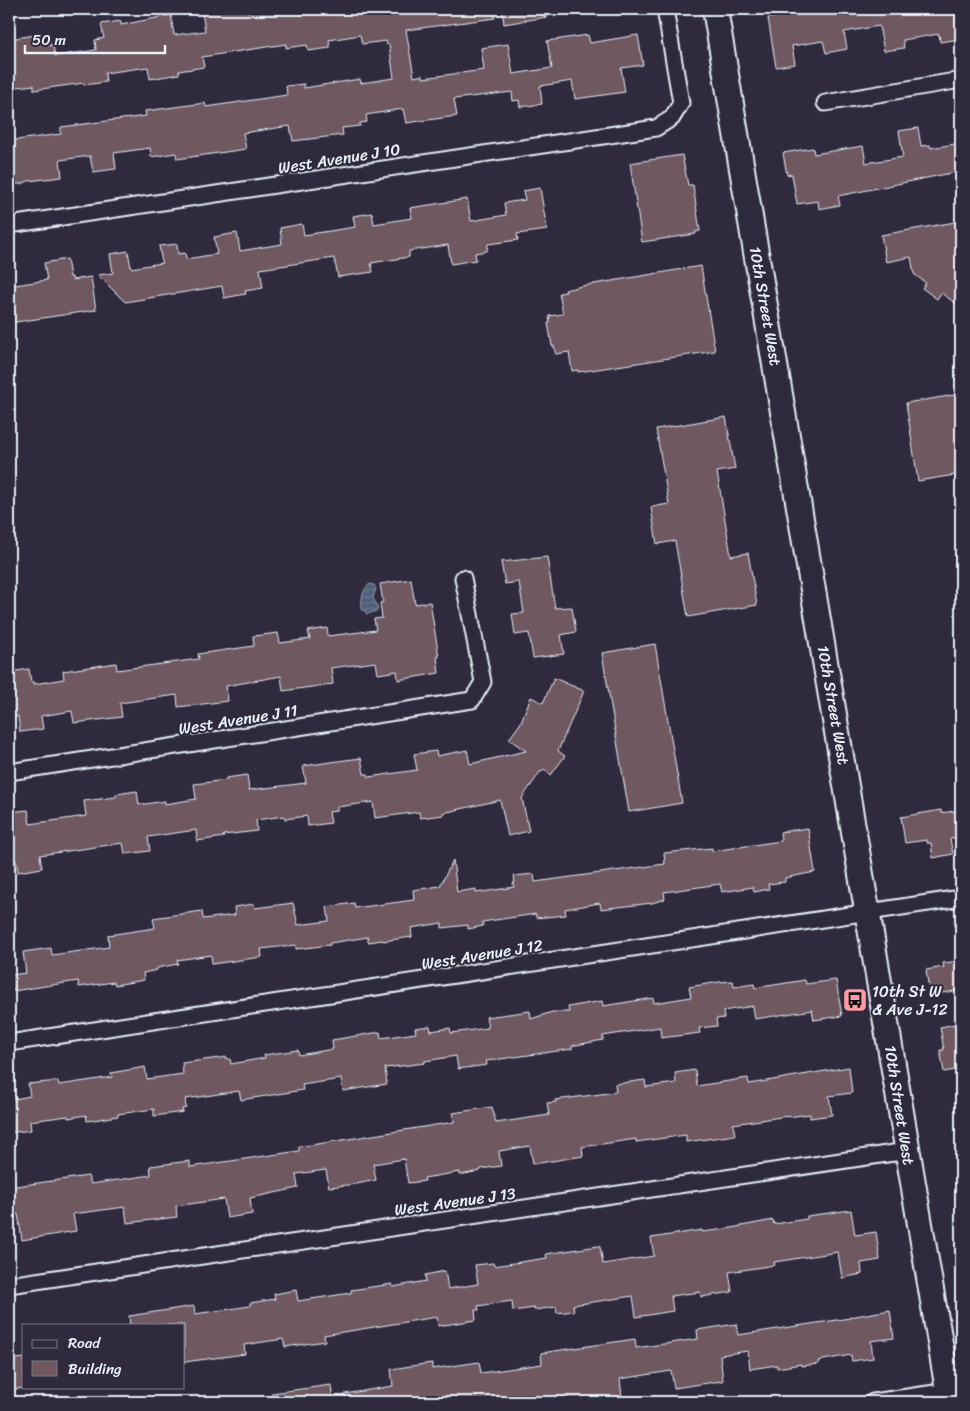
<svg xmlns="http://www.w3.org/2000/svg" width="970" height="1411" font-family="Sriracha,sans-serif">
  <defs>
    <pattern id="water-rules" width="6" height="5" patternUnits="userSpaceOnUse" patternTransform="scale(1.25)"><rect width="6" height="5" fill="#50607a"/><path d="M0 2.5h6" fill="none" stroke="#69778e"/></pattern>
  </defs>
  <rect width="100%" height="100%" fill="#2f2a3d"/>
  <filter id="ink" filterUnits="userSpaceOnUse"><feTurbulence type="fractalNoise" baseFrequency=".02" numOctaves="2"/><feDisplacementMap in="SourceGraphic" scale="10" xChannelSelector="R" yChannelSelector="G"/><feConvolveMatrix kernelMatrix="1 2 1 2 8 2 1 2 1" color-interpolation-filters="sRGB"/></filter>
  <g filter="url(#ink)">
    <path fill="url(#water-rules)" stroke="#8d9aac" d="M370,584l4,1 2,4 -3,9 5,10 -1,3 -10,3 -5,-5c-1,-9 0,-20 8,-25z"/>
    <g fill="#6f5860" stroke="#e8f1f8">
      <polygon points="219,9 246,9 247,12 265,9 360,9 360,13 394,9 494,9 495,18 406,30 414,77 423,75 423,78 484,70 481,48 508,44 513,74 552,68 547,41 588,35 590,43 638,35 643,65 621,68 625,92 575,99 572,81 540,86 542,104 520,107 519,100 513,101 512,92 454,99 457,116 406,123 403,109 366,115 367,122 360,123 360,126 342,128 343,135 293,141 290,126 243,133 246,149 177,159 176,153 151,157 150,148 114,153 116,169 93,172 90,156 60,160 62,177 28,181 22,184 12,184 9,168 9,141 61,134 61,127 146,116 145,111 205,103 206,107 287,95 286,86 304,84 304,88 360,79 361,83 394,78 389,44 387,45 386,41 362,44 360,35 329,40 330,48 308,51 307,45 286,48 286,44 202,57 204,67 179,71 179,74 150,79 148,67 105,73 106,82 84,85 84,83 34,90 34,85 9,88 9,39 49,33 50,46 53,45 55,56 96,50 95,40 104,38 101,24 121,21 121,25 171,15 174,35 205,31 202,12"/>
      <polygon points="502,9 547,9 547,17 504,24"/>
      <polygon points="824,9 955,9 960,39 940,42 939,34 903,40 904,48 884,51 879,26 844,32 847,49 826,53 823,41 792,46 795,64 776,67 768,18"/>
      <polygon points="918,128 921,146 930,145 931,148 961,143 961,171 838,196 840,205 819,209 818,201 797,204 792,174 787,175 783,153 813,148 814,154 863,146 866,163 903,157 899,131"/>
      <polygon points="682,155 688,185 693,185 700,231 695,232 696,234 642,242 630,163"/>
      <polygon points="540,188 547,230 517,234 518,240 488,244 487,251 475,253 476,260 451,264 448,245 409,251 409,257 371,263 373,272 338,277 334,258 260,269 263,288 245,291 246,294 224,298 222,286 125,302 98,275 113,273 110,254 128,251 131,268 162,263 159,246 177,244 178,254 185,253 186,259 217,254 214,237 237,233 240,251 282,244 280,228 302,224 304,235 355,227 353,216 372,213 374,224 412,218 410,208 467,199 471,221 506,215 504,203 525,200 523,191"/>
      <polygon points="961,221 961,307 941,293 937,299 922,288 926,283 914,274 911,257 886,262 881,235"/>
      <polygon points="67,259 70,277 72,277 72,280 91,277 96,310 9,323 9,286 47,280 44,263"/>
      <polygon points="701,266 715,351 578,372 578,370 572,371 569,352 556,354 555,352 554,346 552,346 548,323 550,323 549,316 563,314 559,293 566,292 565,290 582,286"/>
      <polygon points="961,394 961,474 918,481 906,403"/>
      <polygon points="726,417 735,469 717,472 731,556 748,553 757,605 688,617 675,541 657,544 651,507 669,504 656,429"/>
      <polygon points="547,557 555,608 572,607 576,632 561,635 564,654 533,658 529,633 515,635 512,614 524,613 519,582 505,584 501,562"/>
      <polygon points="411,579 415,604 430,602 439,657 437,657 439,673 398,680 397,671 378,674 376,662 331,668 333,684 283,691 281,676 226,686 228,701 178,707 177,695 120,703 122,717 74,723 72,711 41,716 43,729 20,732 18,716 9,718 9,686 12,685 10,672 29,669 31,682 34,682 34,684 64,679 63,671 116,663 117,670 199,659 198,654 254,646 253,636 278,633 280,643 310,639 308,631 327,628 328,636 376,630 374,619 382,618 380,603 383,602 380,584"/>
      <polygon points="655,644 682,803 629,812 602,653"/>
      <polygon points="554,678 584,691 558,751 565,756 551,775 544,769 542,772 541,771 522,798 529,831 508,836 500,800 443,813 443,815 420,818 419,812 375,818 373,802 337,807 337,811 329,812 331,823 308,826 307,816 285,819 284,816 256,820 257,831 223,835 224,837 197,841 196,830 148,837 150,851 125,854 123,843 40,855 42,868 18,872 16,860 14,860 9,825 9,812 28,810 30,824 86,816 84,801 116,797 116,794 137,791 139,805 165,801 165,804 196,799 194,784 226,780 226,778 247,775 249,790 306,783 303,766 338,761 361,758 364,774 368,774 369,777 417,770 414,754 436,751 437,756 467,750 470,764 526,751 509,739 520,724 531,697 543,703"/>
      <polygon points="941,810 941,813 961,810 961,837 950,839 953,854 933,858 931,843 927,843 927,840 905,843 901,817"/>
      <polygon points="808,828 815,872 785,878 785,882 768,884 769,889 754,892 753,887 722,892 720,884 664,892 665,899 652,903 601,909 600,903 565,909 566,915 536,918 536,914 482,922 483,926 468,929 468,925 442,928 442,923 411,928 412,937 383,941 383,940 368,942 368,937 330,943 330,945 296,949 296,945 261,949 262,957 212,964 211,955 177,960 178,964 157,968 157,970 143,973 144,980 115,985 114,982 79,987 78,981 13,991 11,975 26,973 23,952 51,948 52,955 109,947 108,935 155,928 153,918 202,911 203,919 235,915 234,907 254,904 255,908 293,903 298,925 329,921 327,907 354,903 355,908 414,900 413,890 440,886 453,860 457,892 476,889 476,893 514,887 513,883 515,883 514,876 534,874 535,882 665,864 664,853 712,848 712,851 781,841 780,832"/>
      <polygon points="961,961 961,990 930,995 926,970 944,967 943,963"/>
      <polygon points="805,980 806,984 836,980 842,1016 814,1020 812,1010 755,1019 753,1006 723,1011 724,1018 716,1019 717,1026 699,1028 700,1033 661,1038 660,1027 603,1036 603,1040 576,1045 572,1046 572,1049 486,1061 487,1065 458,1069 456,1056 425,1061 425,1063 385,1068 387,1084 343,1091 341,1079 302,1085 303,1090 241,1100 239,1091 185,1099 186,1108 182,1109 183,1112 154,1116 154,1109 118,1114 118,1116 87,1121 86,1115 68,1118 68,1116 30,1121 31,1130 9,1133 9,1100 30,1096 28,1084 58,1081 59,1085 112,1077 111,1073 145,1067 147,1079 183,1074 182,1063 227,1057 227,1059 230,1059 231,1064 265,1058 264,1055 298,1050 299,1055 333,1049 332,1040 380,1032 381,1038 416,1033 415,1028 430,1026 431,1031 450,1028 451,1033 488,1028 486,1017 516,1013 530,1011 531,1019 552,1012 569,1012 568,1007 602,1001 603,1006 653,998 654,1003 691,997 689,987 719,982 733,981 734,987 754,984 755,988"/>
      <polygon points="961,1023 961,1069 944,1072 940,1050 944,1050 940,1027"/>
      <polygon points="849,1067 852,1093 829,1096 832,1115 810,1118 810,1114 788,1117 788,1116 733,1124 735,1135 686,1142 686,1135 636,1142 636,1139 582,1147 583,1156 533,1164 530,1146 499,1151 501,1166 481,1169 480,1171 460,1175 460,1172 424,1178 425,1181 408,1183 404,1159 373,1164 376,1180 356,1184 329,1187 326,1170 296,1174 298,1188 250,1198 252,1214 227,1218 224,1199 176,1206 177,1217 127,1223 125,1207 73,1214 76,1231 22,1240 18,1214 9,1215 9,1187 88,1176 91,1184 151,1175 150,1166 190,1161 190,1167 299,1151 299,1147 454,1122 453,1113 492,1107 496,1123 549,1115 547,1103 556,1102 555,1100 616,1092 615,1084 645,1080 646,1087 676,1083 675,1073 695,1070 697,1086 748,1078 749,1084"/>
      <polygon points="851,1210 855,1235 876,1232 880,1260 861,1263 862,1274 842,1278 838,1252 774,1262 775,1265 729,1272 732,1292 701,1297 700,1292 671,1296 673,1311 636,1317 633,1296 573,1305 574,1311 557,1313 556,1307 534,1310 534,1308 513,1311 512,1301 478,1306 479,1310 475,1310 476,1320 438,1326 437,1317 324,1335 325,1341 285,1347 283,1339 244,1345 245,1354 184,1362 184,1325 130,1325 129,1316 194,1306 195,1314 250,1306 250,1303 275,1299 274,1294 296,1290 298,1301 351,1293 351,1290 392,1284 393,1287 426,1281 425,1275 445,1271 448,1289 478,1284 475,1265 493,1263 494,1266 547,1258 546,1254 598,1246 600,1247 603,1264 654,1256 651,1238 702,1230 702,1232 726,1229 773,1220 774,1224 807,1219 807,1216"/>
      <polygon points="890,1310 894,1338 871,1341 873,1358 852,1361 851,1355 818,1361 819,1364 801,1366 801,1364 777,1368 777,1365 750,1369 748,1351 720,1355 723,1380 722,1381 674,1388 671,1371 620,1379 622,1397 576,1402 569,1402 568,1397 533,1402 345,1402 345,1394 393,1386 391,1369 432,1363 432,1369 479,1362 481,1373 542,1364 541,1353 635,1339 636,1348 698,1339 697,1330 736,1324 738,1335 850,1318 850,1317"/>
      <polygon points="24,1358 24,1388 9,1390 9,1360"/>
      <polygon points="331,1385 333,1402 272,1402 272,1393"/>
    </g>
    <g fill="none" stroke-linecap="round" stroke-linejoin="round">
      <defs>
        <g id="street">
          <polyline points="825,103 961,80"/>
          <polyline points="9,225 656,128 672,118 681,103 665,9"/>
          <polyline points="9,772 472,700 483,682 463,578"/>
          <polyline points="9,1043 961,898"/>
          <polyline points="9,1285 907,1151"/>
          <polyline points="873,1402 949,1391"/>
        </g>
        <polyline id="primary" points="715,9 950,1402"/>
      </defs>
      <use href="#street" stroke="#e8f1f8" stroke-width="19"/>
      <use href="#primary" stroke="#e8f1f8" stroke-width="28"/>
      <use href="#street" stroke="#2f2a3d" stroke-width="15"/>
      <use href="#primary" stroke="#2f2a3d" stroke-width="24"/>
    </g>
  </g>
  <defs>
    <symbol id="bus-square" viewBox="-11 -11 22 22"><rect x="-9" y="-9" width="18" height="18" rx="4" fill="#ff9aa2" stroke="#2f2a3d"/><path d="M-5-6H5V4H4V6H2V4H-2V6H-4V4H-5ZM-3.5-4V0h7V-4ZM-3.5 1.2v1.5H-2V1.2ZM2 1.2v1.5H3.5V1.2Z" fill="#111"/></symbol>
  </defs>
  <g fill-rule="evenodd">
    <use href="#bus-square" x="841" y="986" width="28" height="28"/>
  </g>
  <g text-anchor="middle" stroke-width="4" stroke-linejoin="round" paint-order="stroke">
    <g font-size="16" fill="#e8f1f8" stroke="#2f2a3d">
      <text transform="translate(339 158) rotate(-9)" y="6">West Avenue J 10</text>
      <text transform="translate(766 306) rotate(80)" y="6">10th Street West</text>
      <text transform="translate(834 705) rotate(80)" y="6">10th Street West</text>
      <text transform="translate(238 719) rotate(-9)" y="6">West Avenue J 11</text>
      <text transform="translate(482 954) rotate(-9)" y="6">West Avenue J 12</text>
      <text transform="translate(900 1105) rotate(81)" y="6">10th Street West</text>
      <text transform="translate(455 1201) rotate(-8)" y="6">West Avenue J 13</text>
    </g>
    <g font-size="16" fill="#e8f1f8" stroke="#2f2a3d" text-anchor="start">
      <text x="872" y="997">10th St W<tspan x="872" dy="18">&amp; Ave J-12</tspan></text>
    </g>
  </g>
  <rect width="970" height="1411" fill="none" stroke="#2f2a3d" stroke-width="30"/>
  <rect x="15" y="15" width="940" height="1381" fill="none" stroke="#e8f1f8" stroke-width="2" filter="url(#ink)"/>
  <rect x="22" y="1324" width="162" height="65" fill="#2f2a3d" stroke="#797a88"/>
  <rect x="32" y="1340" width="25" height="8" fill="#2f2a3d" stroke="#797a88"/>
  <text x="68" y="1348" font-size="15" fill="#e8f1f8">Road</text>
  <rect x="32" y="1361" width="25" height="15" fill="#6f5860" stroke="#797a88"/>
  <text x="68" y="1374" font-size="15" fill="#e8f1f8">Building</text>
  <path d="M25 45v8h140v-8" fill="none" stroke="#e8f1f8" stroke-width="2.5"/>
  <text x="32" y="45" font-size="15" fill="#e8f1f8" stroke="#2f2a3d" stroke-width="4" paint-order="stroke">50 m</text>
</svg>
